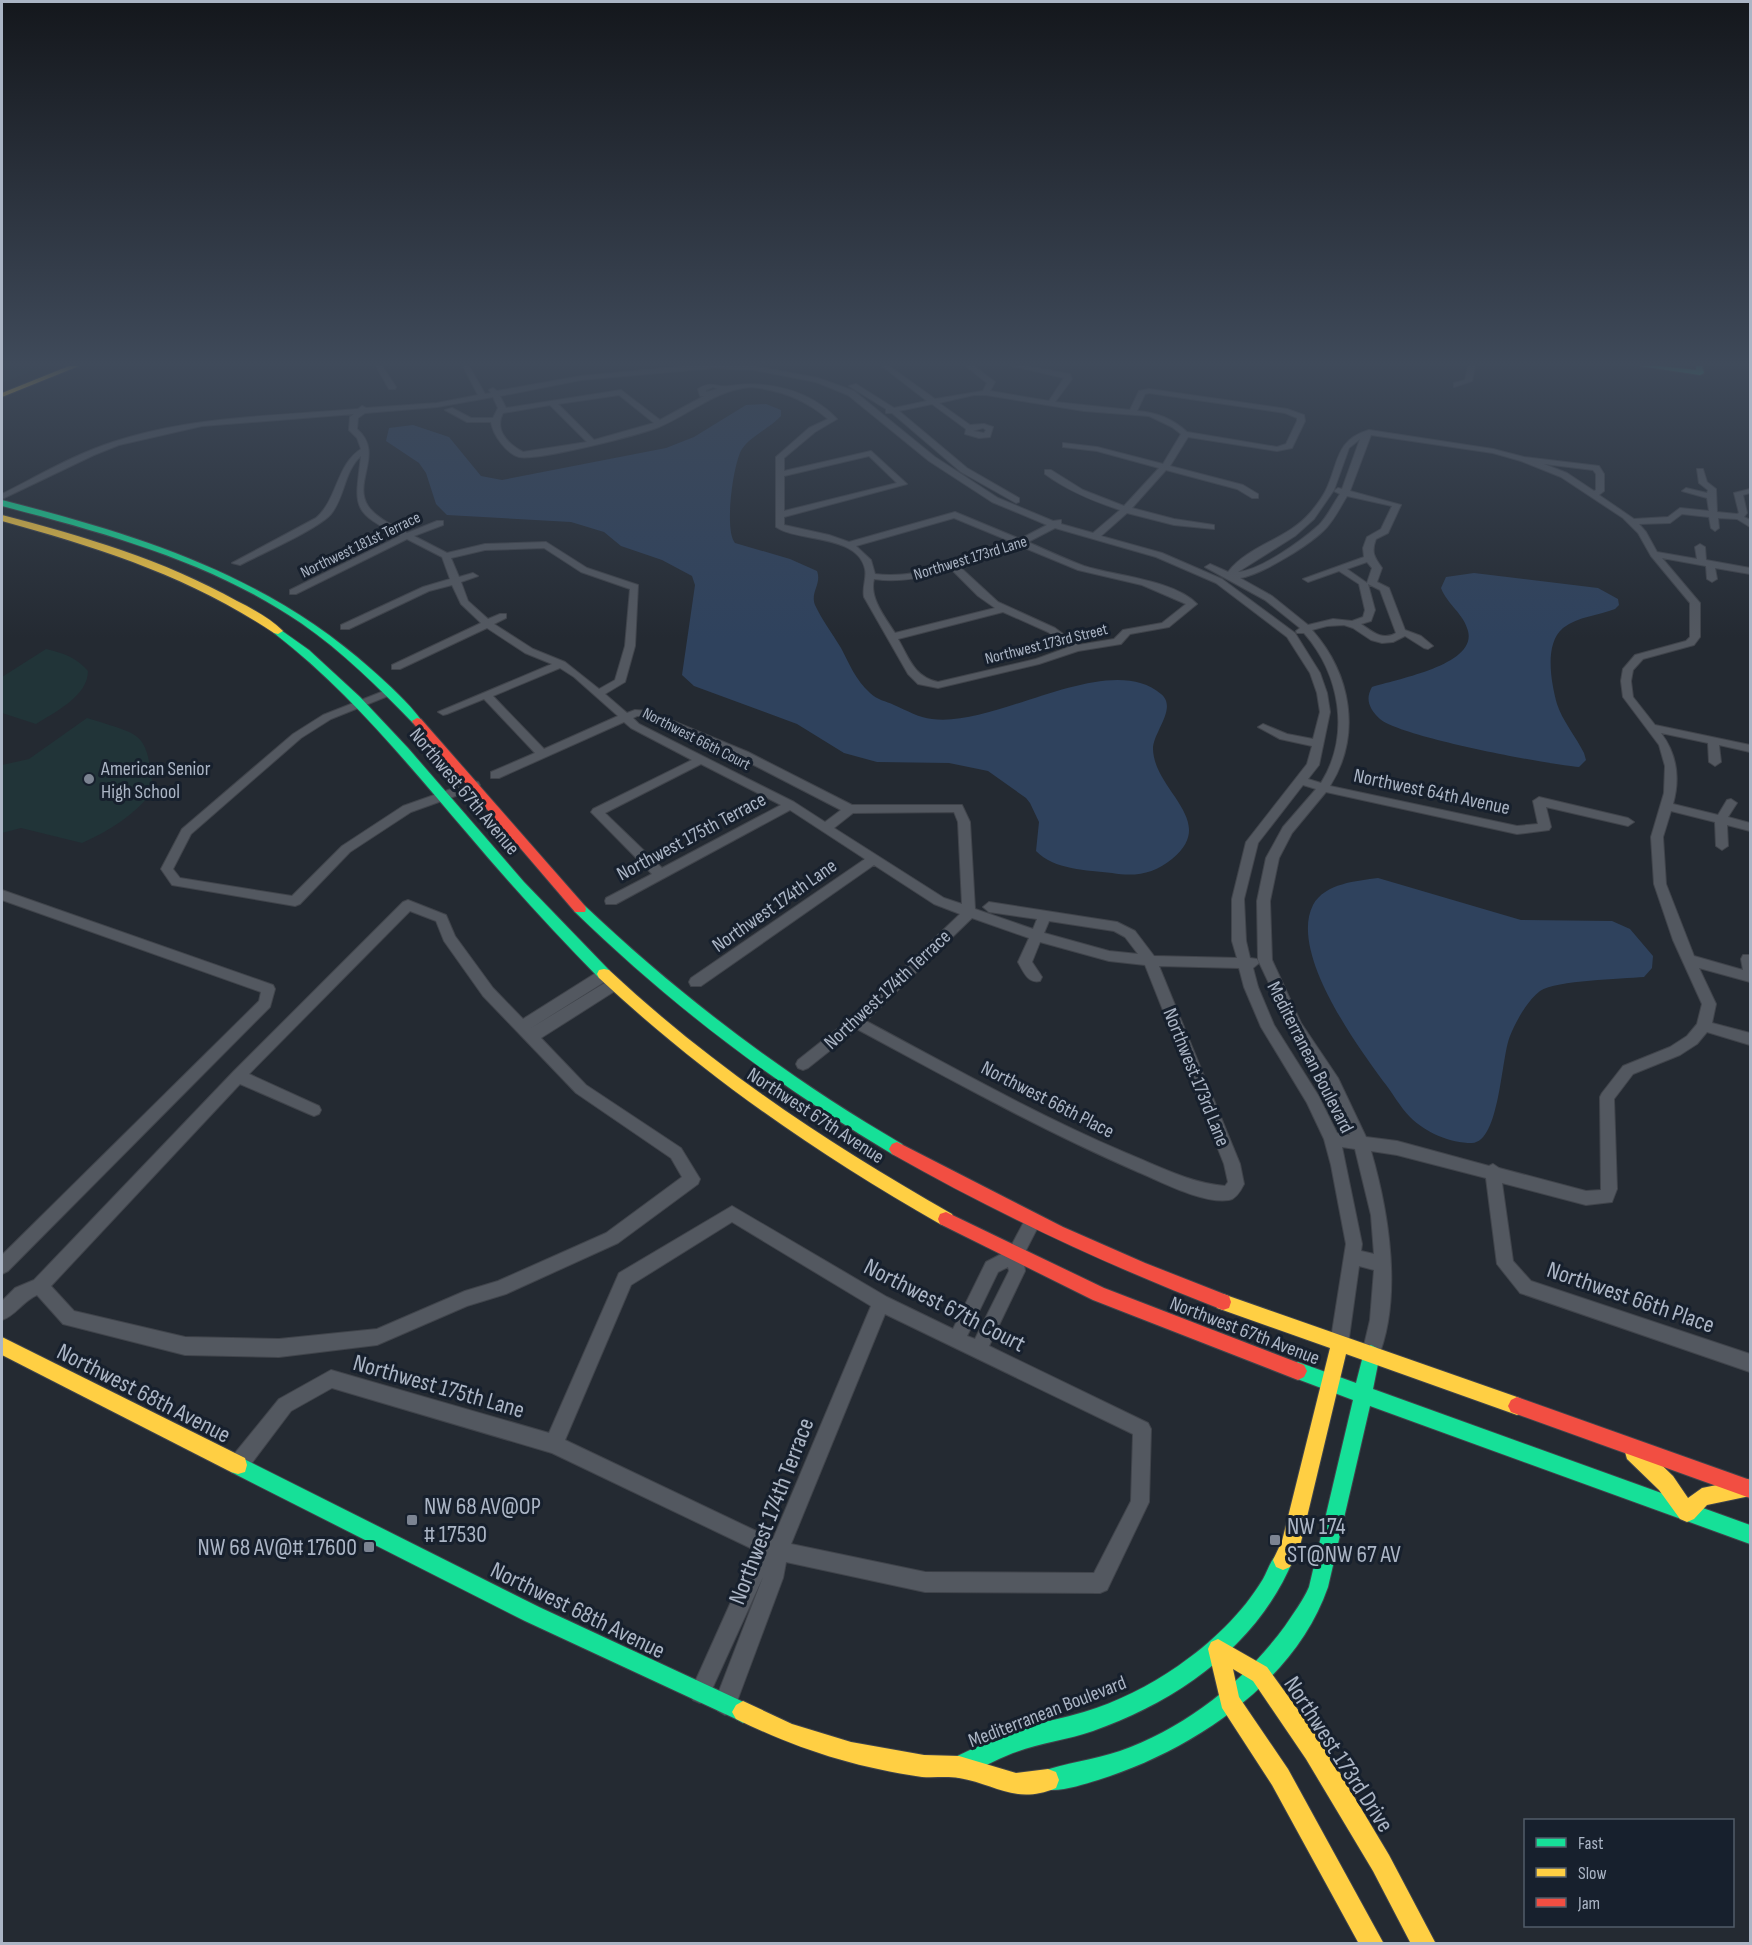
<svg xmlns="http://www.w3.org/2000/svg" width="1752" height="1945" font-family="'Sofia Sans Condensed',sans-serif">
  <rect width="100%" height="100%" fill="#242a32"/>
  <g fill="#213438">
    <polygon points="2,366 45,366 2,383"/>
    <path d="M46,649c17,4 30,8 42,22 0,25 -33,41 -52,53l-34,-11v-36z"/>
    <path d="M87,718c56,18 60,12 66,73 -18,24 -44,40 -71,52l-61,-15 -19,5v-68l27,-6z"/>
  </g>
  <g fill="#2f425d">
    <path d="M766,404l15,6v6c-11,12 -30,20 -39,33 -9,14 -18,82 -7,94l55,16 27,12c5,13 -7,21 -2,34 7,15 17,28 26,43 9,17 14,31 29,45 7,7 16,8 24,12 12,5 25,13 38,14 64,9 176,-70 229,-25 17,14 -8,38 -8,55 1,42 66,72 19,110 -18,15 -37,18 -60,14 -25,-3 -58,-3 -76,-22l3,-29 -9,-19 -4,-5 -38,-27 -39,-8 -72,-1 -33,-9 -47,-29 -103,-38 -12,-11 13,-90 -3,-9 -30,-16 -41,-14 -17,-14 -33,-10 -124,-7 -11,-11 -10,-31 -7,-10 -33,-22 3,-13 24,-3 36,12 32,39 21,4 164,-32 28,-11 52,-32z"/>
    <path d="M1474,573l124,15 20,11 1,6 -4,4c-18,7 -36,7 -52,19 -19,16 -12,54 -6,76 5,16 19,33 27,49l2,7 -7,7c-34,-3 -178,-30 -199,-48 -11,-10 -15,-20 -8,-32 24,-8 105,-22 96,-56 -4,-17 -21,-27 -27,-43l5,-11z"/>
    <path d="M1378,878l143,42 91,1 18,8 23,27 -1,12 -8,9c-23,2 -87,3 -104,14 -13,10 -24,30 -30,45 -9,21 -10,106 -38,107 -22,0 -46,-10 -62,-26 -10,-10 -18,-25 -27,-36 -27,-37 -94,-129 -70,-176 12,-22 44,-24 65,-27z"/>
  </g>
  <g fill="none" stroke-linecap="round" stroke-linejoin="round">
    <defs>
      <g id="street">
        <polygon points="376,366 382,366 396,387 395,389 389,389"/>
        <path d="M463,366h6l16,28 6,-1 -2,-3 4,-2 4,3 84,-15 106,-10h67l64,12 36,13 81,66 63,41 55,23 8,-1v4l32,9 27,-23c-27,-9 -52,-19 -75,-36v-4h6l32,20 41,16 35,-38 -62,-17 -34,-4v-4l34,4 66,17 18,-30 -9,-7 -23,-11 -65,-5 -98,-16h-12l-35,8 31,22 14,-1 9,3 -3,10 -11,1 -14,-4 1,-5 -34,-25 -33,7 68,57 52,30v4l-3,1 -55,-31 -69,-59h-6v-4l-37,-23 7,-2 38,24 33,-7 -45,-35h7l46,33 48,-8 4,-8 -21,-17h8l21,16 -5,9 59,10 15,-23 -51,-12h13l44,8 2,5 -17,23 75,8 9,-19 10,-2 138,20 17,6 1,6 -13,27 -15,3 -89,-14 -18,29 73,19 15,9v4h-6l-15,-9 -71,-19 -34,38 42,11 40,6v4l-40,-4 -47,-12 -26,23 61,17 60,26 73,54 25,40 7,20 3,19 -11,53 -11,14 13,4c30,-48 19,-109 -17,-150h-7l-1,-2 4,-3 -35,-28 -60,-33 5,-3 18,8c21,-27 60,-33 82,-59 6,-7 12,-15 16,-23 13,-27 9,-50 43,-60l124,19 31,8 75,9 5,8v17l-5,4 35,24 34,-2 12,-9 29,3 -2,-13 -25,-7 4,-3 21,5 1,-3 -9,-7 -2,-14h6l4,13 9,7 1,23 20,2 2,-1 -5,-20 16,-4v4l-7,2 4,18 -3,4 6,3v7l-13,-8 -19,-1 1,10 -4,3 -4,-3 -2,-11 -27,-3 -12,9 -31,1 7,8 11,20 40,7 -2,-12 5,-3 5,3 1,13 44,8v6l-35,-6 2,11 -5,3 -5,-3 -1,-13 -44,-8 38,45v34l-6,8 -51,14 -10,11 -2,11 2,16 22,28 95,20v7l-31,-7 2,17 -6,4 -6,-4 -1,-19 -47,-10c16,21 19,46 12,71l45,11 9,-15 4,-1 6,4 -9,14 22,6v8l-23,-6 1,21 -6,4 -6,-4 -1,-24 -44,-11 -8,26 3,47 28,72 49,14 -2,-11 2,-4h7v27l-51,-14 17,36 -4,19 38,10v12l-43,-13 -10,12 -17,11 -47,19 -19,25 3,90 -5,13 -26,3 -84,-22 11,78 18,20 219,73v18l-230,-79 -23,-29 -11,-86 -89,-23 -26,-4c18,62 32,148 6,209l-6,3 -6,-3 -3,-6 8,-34 4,-50 -15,-4 -11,79 -3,6 -6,3 -6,-3 -3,-6 16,-101 -15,-79 -7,-26 -17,-36 -46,-76 -17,-40 -5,-19 -80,-2 81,198 4,20c-3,6 -8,15 -15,16 -26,4 -67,-18 -91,-28 -97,-42 -188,-93 -281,-143l-49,39 -5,2 -5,-2 -2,-4 2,-4 53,-42 109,-104 -26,-10 -60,-39 -173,121h-10l-2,-4 2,-4 174,-119 -75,-49 -174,94h-10l-1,-3 1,-3 46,-24 -61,-62 2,-3 99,-49 -61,-32 -7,-6 -125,56h-8v-6l44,-19 -51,-54 -37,15 -4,1 -5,-3 114,-48 -27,-11 -38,-25 -87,41h-8v-4l89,-42 -20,-19 -9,-19 -23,6 -80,38h-8v-4l82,-38 27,-8 -8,-22 -35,-18 -111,55h-6v-4l110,-54c-50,-25 -45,-29 -39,-80 -17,15 -16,41 -30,58 -13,15 -70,40 -91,51l-8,-2 84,-45c22,-19 20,-53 45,-69l-4,-11 -8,-8 1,-13 4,-3 -152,12 -83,19 -25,10 -92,44v-5c36,-18 73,-40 111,-52 78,-26 164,-26 245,-33l4,-3 4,2 71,-5 41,-8zM714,368l40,2 62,12 32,13 81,66 63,41 55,23 -27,14 -65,-27 -106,30 -20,-7 -45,-10v-8l123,-33 -36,-33 -87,20v-13l31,-26 22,-13c-27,-29 -70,-39 -108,-33 -13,2 -17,-6 -31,3l2,7h4l-44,24 -39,-30 -115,18 -6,-12 81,-16zM713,387l5,2 -12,3v-2zM751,387c29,3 54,12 77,32l-19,9 -33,29v70c21,15 82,7 89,42 2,9 -3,18 -1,28l44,77 10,10 20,4 101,-24 39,-13 43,-7 9,-10 39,-7 28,-23c-23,-24 -82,-28 -113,-38 -19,-7 -38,-16 -56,-24l27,-14 101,29 60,26 71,54 23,36 7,20 3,19 -7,27 -26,-5 -24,-10 -5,3 22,12 32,7 -5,18 -61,78 -14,57v42l5,17 -83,-2 -19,-25 -18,-9 -128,-20 -6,5 6,5 48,7 -4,10 -58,-20 -5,-87 -8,-17h-110l-104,-53 -99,-41 -14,-1 -8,3 -22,-19 20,-12 10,-36 3,-61 -51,-17 -41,-26 -61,2 -38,9 -33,-17 29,-11v-4h-6l-30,12c-13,-7 -31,-15 -39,-27 -16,-24 17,-53 -11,-77l1,-11 7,-5 72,-6 56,-10 5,11 -5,10h-22l-19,-10 -7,2 22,12h24c2,13 15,31 28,35 19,4 120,-22 140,-30 33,-14 56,-37 92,-40zM1149,393l136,20 12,5v3l-11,23 -9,3 -90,-15c-14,-13 -31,-20 -50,-21l8,-17zM619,395l35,28 -60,17 -36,-36zM550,405l37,37 -64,10c-15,-8 -29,-22 -20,-39zM983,428l3,2 -2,3 -11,-2zM1371,435l122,18 28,8 40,16 62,41 15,15 13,23 39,47v34l-4,4 -51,14 -12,14 -2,12 2,16 36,48 6,21 -1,27 -13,44 3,47 19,56 29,64 -5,20 -10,12 -17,11 -47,19 -21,27 -2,4 1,93 -15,1 -87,-23 -6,-4 -4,2 -92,-25 -31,-4 -28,-59 -37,-55 -29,-63 -2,-59 9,-43 13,-25 34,-41 191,42 32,-4 2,-3 -5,-20 82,19 6,-4 -6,-4 -89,-21 -6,4 5,23 -21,2 -187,-40c32,-51 21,-112 -18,-156l15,-4 17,-1 9,3 18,12 11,3 11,-1 12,-6 19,12 4,1 5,-3 -12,-10 -16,-6 -16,-42 -12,-6 5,-14c-8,-11 -11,-16 -6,-29l12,-6 13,-28 -51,-14zM1360,439l-18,50 -4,-1 -4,3 6,3c-7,10 -13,23 -21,31 -18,16 -58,45 -81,47l57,-36 19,-17 20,-29 15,-42zM869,456l28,27 -113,28v-35zM1544,464l49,6 3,4v16l-2,1 -27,-18zM1347,496l45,10 -11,23 -14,8 -4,11 1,9 -61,22 5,3 31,-11 20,13 6,26 -2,7 -11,4 -19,-2 -25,6 -36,-29 -32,-18c21,-3 72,-34 87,-51 8,-9 14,-21 20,-31zM954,518l58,24c-39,17 -95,38 -137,32l-4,-14 -15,-14zM1020,546l58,24 64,15 44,19 -24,19 -39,7 -9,9 -36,6 -23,-17 -57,-26 -38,-35zM544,548l37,24 49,17 -5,57 -10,34 -16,9 -34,-27 -32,-13 -39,-25 12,-6v-4h-6l-12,5 -20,-18 -7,-19 17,-6 -5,-3 -14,4 -8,-19 34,-8zM1367,562l5,6 -5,15 -20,-14zM952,570l26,26 17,12 -100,25c-10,-16 -26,-35 -21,-54 27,4 51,-2 78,-9zM1368,584l12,6 16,43c-14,8 -23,-1 -35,-9l10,-3 4,-11zM1003,612l45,20 21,15 -33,12 -98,23c-24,-5 -29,-24 -40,-43zM560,668l14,9 44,39 -74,33 -51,-53zM637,716h6l97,42 101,52 -16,12 -31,-20 -155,-78 -6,-6zM701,764l80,41 -119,63 -57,-55zM1303,785l13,4 -33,38 -17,31 -9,43 1,59 33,70 37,56 22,49 -13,-2 -19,-38 -44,-70 -16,-38 -5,-19 6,-5 -2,-4 -7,-1 -4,-17 -2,-42 14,-56zM954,812l4,10 4,82 -18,-6 -110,-70 19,-15zM972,918l57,20 -11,24c5,9 10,22 22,19l2,-4 -10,-15 8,-20 69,19 36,4 79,199 4,18 -3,4c-35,-3 -67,-20 -99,-33 -89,-38 -174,-86 -260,-132zM1049,921l65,10 11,6 13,17 -29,-3 -65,-18zM1342,1147l13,2 16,66 3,39 -13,-3 1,-7z"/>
        <polygon points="1468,366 1475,366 1472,381 1454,387 1454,383 1465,380"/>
        <polygon points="389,689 393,690 393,694 331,719 301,738 191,834 173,869 180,878 292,896 342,846 403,806 474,781 478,782 480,785 478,788 411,812 350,852 300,904 295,906 172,885 161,869 182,829 293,734 323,715"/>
        <polygon points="2,890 273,985 275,989 270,1007 8,1271 2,1274 2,1255 259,1001 261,992 2,900"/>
        <path d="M408,900l38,15 9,21 38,52 30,31 76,-48h10l2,4 -2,4 -78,49 77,-47h10l2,4 -2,4 -77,49 45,47 95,63 19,31 -2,5 -80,59 -112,51 -39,12 -90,39 -98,12 -94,-2 -122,-31 -26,-29c-14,6 -22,21 -35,25v-19l13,-13 19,-8 199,-208 170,-170zM410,911l26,10 8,20 39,55 93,97 95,65 11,19 -76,56 -108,48 -33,10 -88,38 -98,10 -94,-2 -111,-26 -23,-25 189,-202 69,30 5,2 5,-2 2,-4 -2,-4 -70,-32z"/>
        <path d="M732,1206l155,91 66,32 33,-67 23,-12 18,-34 6,-2 6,2 2,5 -18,35 2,15 -36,75 159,77 3,6 -2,73 -42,88 -7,3 -175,-1 -139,-30 -3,16 -47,126 -4,7 -7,4 -7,-4 -4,-7 49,-127 -56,123 -7,3 -7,-3 -3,-7 58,-129 13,-11 -209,-100 -220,-65 -41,23 -46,61 -7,2 -7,-2 -2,-7 2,-7 48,-59 52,-29 218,63 70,-160zM732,1222l139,84 -98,233 -208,-99 66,-155zM1008,1267l1,4 -34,68 -8,-3 31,-64zM885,1314l248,120 -2,67 -37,72 -169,-1 -134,-28z"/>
      </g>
      <g id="fast">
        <polygon points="1640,366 1659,366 1696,370 1696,366 1702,366 1704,373 1700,375"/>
        <path d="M2,500c136,35 263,74 369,169 18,16 37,33 51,52l-1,2h-8c-35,-36 -70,-71 -112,-100 -89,-61 -196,-90 -299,-117z"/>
        <path d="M278,628l31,22 51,47 48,51 116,134 85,88 2,4 -2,4h-10c-46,-47 -90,-95 -132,-145 -61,-71 -118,-142 -193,-200l-1,-2z"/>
        <path d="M580,904l5,2c97,92 202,171 317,238l3,5 -3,5 -5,2 -5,-2c-116,-69 -220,-148 -317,-242l-1,-3 1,-3z"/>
        <path d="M1371,1345l6,3 3,6 -7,35 377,136v19l-380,-138 -42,181c-33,96 -137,164 -230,193 -17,5 -42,14 -58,8l-3,-8 3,-8c24,-9 54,-12 80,-21 65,-23 124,-69 165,-125 8,-12 18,-25 24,-39l44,-187 -61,-23 -3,-6 3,-6 6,-3 58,21 9,-35z"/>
        <polygon points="238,1456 539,1607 750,1705 754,1712 750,1719 743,1723 736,1719 525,1621 231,1472 229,1465 231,1458"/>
        <path d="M1283,1550l7,3 3,7c-35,85 -115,141 -200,171 -26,9 -54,12 -80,22 -18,7 -36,17 -54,25l-8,-3 -3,-8 3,-8c24,-11 47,-23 71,-31 20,-6 42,-10 62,-16 33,-10 65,-26 94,-46 33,-23 64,-52 85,-87 6,-11 9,-24 20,-29z"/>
      </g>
      <g id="slow">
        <polygon points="69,366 79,366 2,397 2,393"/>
        <path d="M2,515c81,21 162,45 235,86 16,8 34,18 46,30l-5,3 -4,-1c-85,-57 -175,-85 -272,-112z"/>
        <path d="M604,969l5,1c105,98 218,173 343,244l2,5 -2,5 -6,2 -6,-2c-124,-71 -236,-148 -341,-246l-2,-4 2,-4z"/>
        <polygon points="1223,1294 1517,1397 1523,1400 1526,1406 1523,1412 1517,1415 1346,1354 1301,1542 1290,1567 1283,1570 1276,1567 1273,1560 1282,1541 1330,1348 1217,1308 1215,1302 1217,1296"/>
        <polygon points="2,1337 245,1458 247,1465 245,1472 238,1474 231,1472 2,1355"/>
        <polygon points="1634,1443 1641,1445 1673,1476 1688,1498 1702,1488 1746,1479 1750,1480 1750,1496 1707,1505 1694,1519 1687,1522 1680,1519 1659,1490 1627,1459 1625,1452 1627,1445"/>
        <polygon points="1218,1639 1267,1667 1322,1743 1389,1855 1436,1944 1411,1944 1373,1871 1306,1759 1253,1681 1233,1669 1239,1697 1288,1769 1384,1944 1359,1944 1272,1785 1222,1708 1208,1649 1211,1642"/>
        <path d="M743,1701l49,23 59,18 73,13 35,1 57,17 32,-4 8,3 3,8 -3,8c-41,17 -60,-4 -97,-10 -12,-2 -25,0 -37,-1 -69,-10 -124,-28 -186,-58l-4,-7 4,-7z"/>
      </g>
      <g id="jam">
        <polygon points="417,718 421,719 585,906 586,909 585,912 575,912 413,723 412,721"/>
        <path d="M897,1142l166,85 82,36 84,33 2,6 -2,6 -6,2c-114,-44 -225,-96 -331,-156l-3,-5 3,-5z"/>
        <polygon points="946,1212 1104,1288 1304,1365 1307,1371 1304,1377 1298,1380 1093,1300 940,1224 938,1219 940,1214"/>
        <polygon points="1517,1397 1750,1480 1750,1498 1511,1412 1508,1406 1511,1400"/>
      </g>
    </defs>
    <use href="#street" stroke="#40444b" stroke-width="2"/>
    <use href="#fast" stroke="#40444b" stroke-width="2"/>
    <use href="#slow" stroke="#40444b" stroke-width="2"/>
    <use href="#jam" stroke="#40444b" stroke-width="2"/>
    <use href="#street" fill="#535860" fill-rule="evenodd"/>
    <use href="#fast" fill="#16e098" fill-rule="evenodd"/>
    <use href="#slow" fill="#ffcf43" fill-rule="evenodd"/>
    <use href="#jam" fill="#f24e42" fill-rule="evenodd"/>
  </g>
  <linearGradient id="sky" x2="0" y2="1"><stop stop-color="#14171c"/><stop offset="0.57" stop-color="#3f4a5a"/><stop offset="1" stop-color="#3f4a5a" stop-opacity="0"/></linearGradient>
  <rect width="1752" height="638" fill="url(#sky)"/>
  <g fill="#7c8492" stroke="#17202d" stroke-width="2">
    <circle cx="89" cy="779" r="6"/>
    <rect x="406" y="1514" width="12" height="12" rx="3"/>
    <rect x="1269" y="1534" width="12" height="12" rx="3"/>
    <rect x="363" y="1541" width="12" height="12" rx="3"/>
  </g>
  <g text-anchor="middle" stroke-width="6" stroke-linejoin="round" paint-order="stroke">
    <g font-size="16" fill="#abb5c5" stroke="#17202d">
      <text transform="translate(360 544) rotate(-26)" y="6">Northwest 181st Terrace</text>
      <text transform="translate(970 557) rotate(-17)" y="6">Northwest 173rd Lane</text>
      <text transform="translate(1046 643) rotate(-14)" y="6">Northwest 173rd Street</text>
      <text transform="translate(697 738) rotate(27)" y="6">Northwest 66th Court</text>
    </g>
    <g font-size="20" fill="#abb5c5" stroke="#17202d" text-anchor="start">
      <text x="101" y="775">American Senior<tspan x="101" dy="23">High School</tspan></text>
    </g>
    <g font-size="20" fill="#abb5c5" stroke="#17202d">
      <text transform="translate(465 791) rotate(50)" y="7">Northwest 67th Avenue</text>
      <text transform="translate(1432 791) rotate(12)" y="7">Northwest 64th Avenue</text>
      <text transform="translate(691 836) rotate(-28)" y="7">Northwest 175th Terrace</text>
      <text transform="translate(774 905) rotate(-35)" y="7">Northwest 174th Lane</text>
      <text transform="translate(887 989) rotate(-43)" y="7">Northwest 174th Terrace</text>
      <text transform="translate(1311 1057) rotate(63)" y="7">Mediterranean Boulevard</text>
      <text transform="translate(1197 1077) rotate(68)" y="7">Northwest 173rd Lane</text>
      <text transform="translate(1048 1099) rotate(27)" y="7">Northwest 66th Place</text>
      <text transform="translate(816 1115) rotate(33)" y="7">Northwest 67th Avenue</text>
      <text transform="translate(1245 1330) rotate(21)" y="7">Northwest 67th Avenue</text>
      <text transform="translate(1047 1711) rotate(-21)" y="7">Mediterranean Boulevard</text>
    </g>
    <g font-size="24" fill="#abb5c5" stroke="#17202d">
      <text transform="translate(1631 1297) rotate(19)" y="8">Northwest 66th Place</text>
      <text transform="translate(945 1305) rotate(27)" y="8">Northwest 67th Court</text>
      <text transform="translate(439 1386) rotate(16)" y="8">Northwest 175th Lane</text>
      <text transform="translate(144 1393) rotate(27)" y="8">Northwest 68th Avenue</text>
      <text transform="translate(771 1511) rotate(-69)" y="8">Northwest 174th Terrace</text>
      <text transform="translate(578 1610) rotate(26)" y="8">Northwest 68th Avenue</text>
      <text transform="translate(1339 1754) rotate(57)" y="8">Northwest 173rd Drive</text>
    </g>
    <g font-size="24" fill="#abb5c5" stroke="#17202d" text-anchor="start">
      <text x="424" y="1514">NW 68 AV@OP<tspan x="424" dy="28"># 17530</tspan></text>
      <text x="1287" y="1534">NW 174<tspan x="1287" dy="28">ST@NW 67 AV</tspan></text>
      <text x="357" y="1555" text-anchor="end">NW 68 AV@# 17600</text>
    </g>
  </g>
  <rect width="1752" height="1945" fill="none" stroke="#abb5c5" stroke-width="6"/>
  <rect x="1524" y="1819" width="210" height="108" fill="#17202d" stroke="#525c6a" stroke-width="1.5"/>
  <rect x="1536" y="1838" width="30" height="9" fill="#16e098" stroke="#525c6a" stroke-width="1.5"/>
  <text x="1578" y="1849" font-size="18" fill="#abb5c5">Fast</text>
  <rect x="1536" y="1868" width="30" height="9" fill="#ffcf43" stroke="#525c6a" stroke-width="1.5"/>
  <text x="1578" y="1879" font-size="18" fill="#abb5c5">Slow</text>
  <rect x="1536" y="1898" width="30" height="9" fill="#f24e42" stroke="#525c6a" stroke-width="1.5"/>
  <text x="1578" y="1909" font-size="18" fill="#abb5c5">Jam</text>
</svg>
